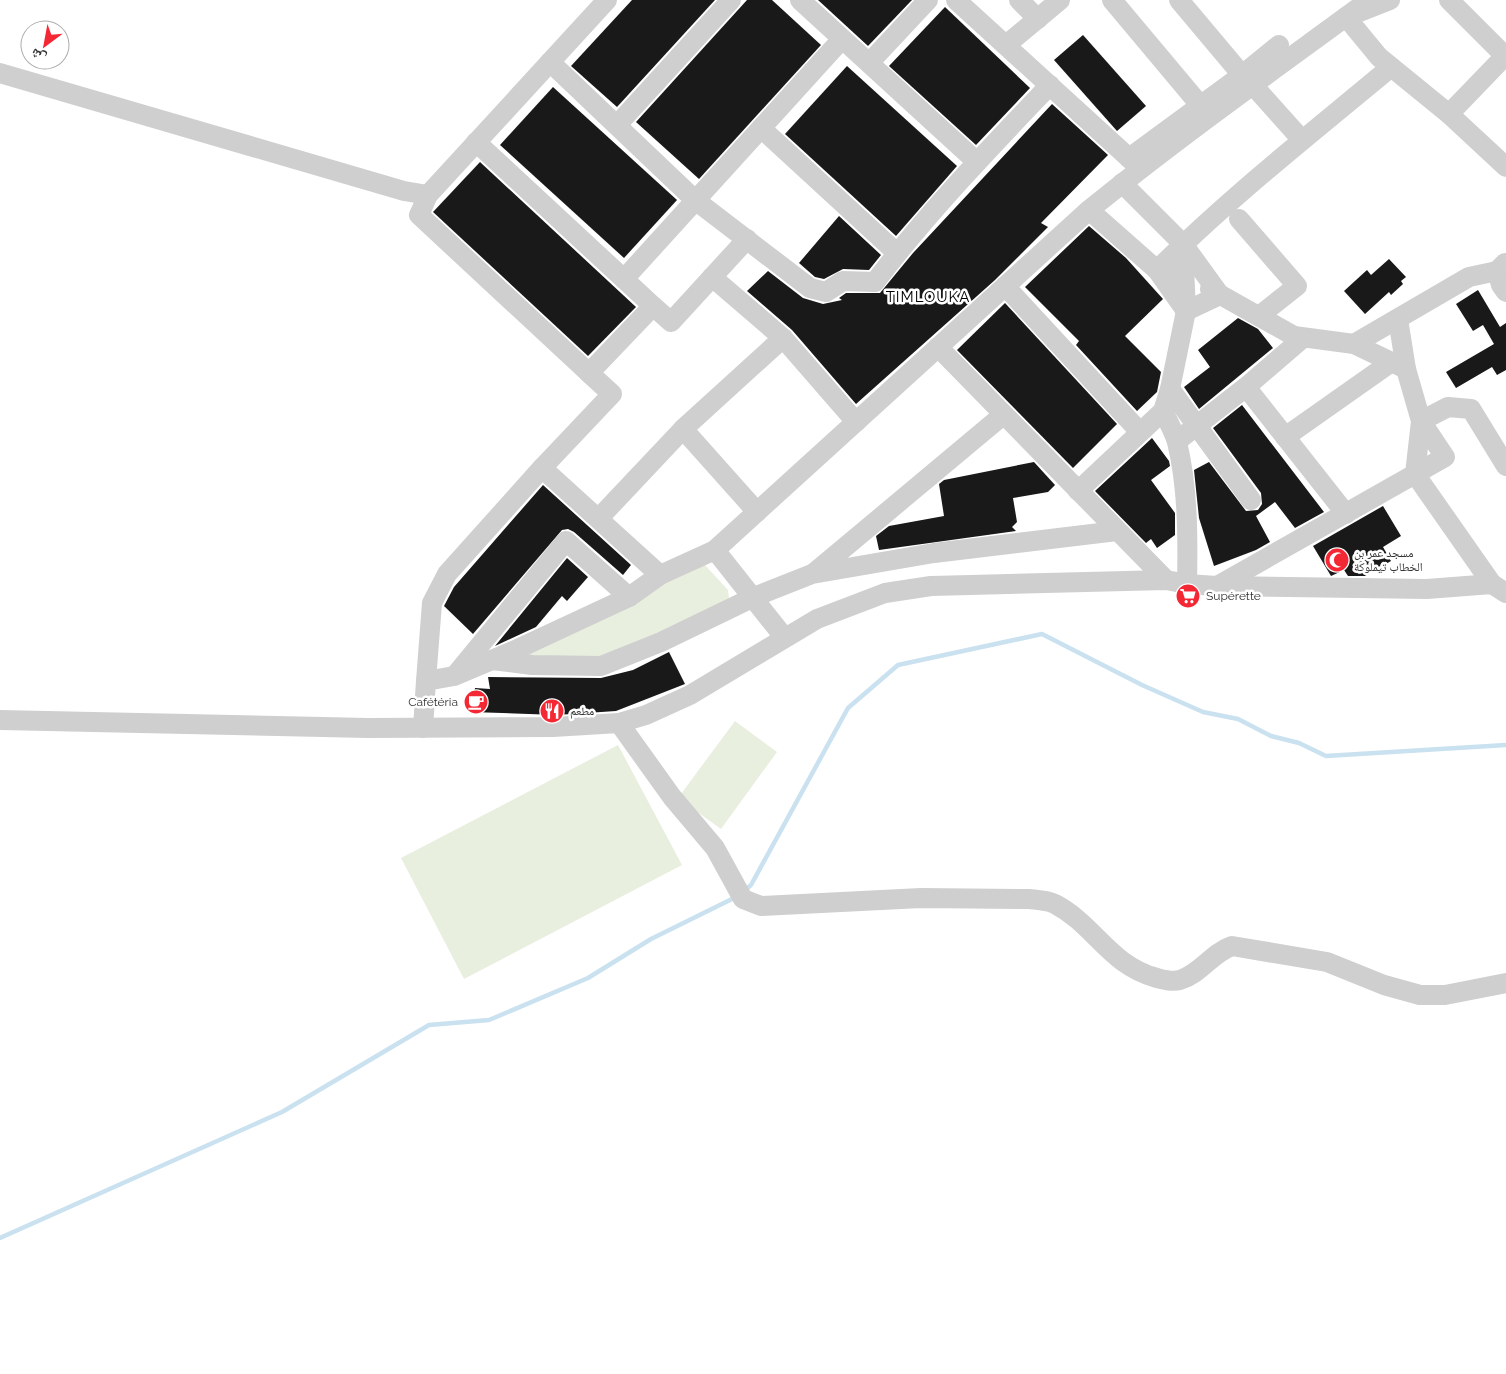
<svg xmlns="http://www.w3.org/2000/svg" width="1506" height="1374" font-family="Raleway,'Noto Naskh Arabic',sans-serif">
  <rect width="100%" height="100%" fill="#fff"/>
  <g fill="#e8efdf">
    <polygon points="703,563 728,590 729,598 689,623 603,662 523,655"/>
    <polygon points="735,721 777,752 721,829 678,798"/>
    <polygon points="618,745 682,865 464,979 401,858"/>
  </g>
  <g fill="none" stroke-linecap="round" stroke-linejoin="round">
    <g stroke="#cae1f0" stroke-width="4.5">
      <polyline points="744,891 751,885 848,708 898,665 1042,634 1142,685 1203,712 1238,719 1271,736 1299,743 1326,756 1506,745"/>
      <polyline points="0,1238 282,1112 429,1025 489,1020 588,978 651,939 736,897"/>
    </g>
  </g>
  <g fill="#191919">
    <polygon points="632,0 715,0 617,107 571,66"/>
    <polygon points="747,0 772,0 821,45 699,179 636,122"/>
    <polygon points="818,0 912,0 868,46"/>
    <polygon points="945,7 1030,88 976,145 889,66"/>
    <polygon points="1083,35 1146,106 1117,131 1054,60"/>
    <polygon points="847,66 957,166 896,236 785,134"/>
    <polygon points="553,87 677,200 624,258 500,145"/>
    <polygon points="1052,104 1108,155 1041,223 1048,227 995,280 856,404 792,330 747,291 768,271 803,298 823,304 842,300 839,298 846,293 880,293 913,253"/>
    <polygon points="480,162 636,307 588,356 433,212"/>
    <polygon points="839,216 881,255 869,270 843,269 824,279 815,277 799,263"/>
    <polygon points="1089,226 1126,258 1163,299 1125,336 1161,372 1157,392 1137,411 1076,345 1079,341 1025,287"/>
    <polygon points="1389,259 1406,277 1401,281 1403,284 1391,295 1389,292 1365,314 1344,291 1367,270 1371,275"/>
    <polygon points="1478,290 1500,327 1506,323 1506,370 1497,375 1492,367 1456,388 1446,372 1494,344 1483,325 1473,331 1456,304"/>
    <polygon points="1005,303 1117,424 1073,468 957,350"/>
    <polygon points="1238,318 1258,329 1273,348 1199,409 1184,387 1210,367 1198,350"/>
    <polygon points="1242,405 1324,512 1295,528 1275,502 1256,516 1270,542 1256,550 1214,566 1199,518 1194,470 1209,462 1246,511 1258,510 1262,504 1261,493 1213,428"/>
    <polygon points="1152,438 1169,461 1170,466 1151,480 1175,513 1175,535 1157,548 1151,539 1146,543 1095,491"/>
    <polygon points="1034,462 1055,485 1048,492 1013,498 1017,522 1012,527 1016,531 879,550 876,536 889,526 944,516 939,484 944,480"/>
    <polygon points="543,485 631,565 623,575 574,532 568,529 562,530 473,634 444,606 454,587"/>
    <polygon points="1383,506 1401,536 1383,547 1391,561 1365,576 1348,576 1344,570 1331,576 1313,546"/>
    <polygon points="567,558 588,577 567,601 562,596 536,627 495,646"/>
    <polygon points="669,652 685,684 616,711 557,715 471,712 475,688 490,689 488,677 601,678 633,670"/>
  </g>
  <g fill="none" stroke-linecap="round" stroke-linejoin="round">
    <g stroke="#cfcfcf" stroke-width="20">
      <polyline points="607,0 428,195 419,215 589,373 653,306 671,322 747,239"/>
      <polyline points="800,0 977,162"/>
      <polyline points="956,0 1140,168"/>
      <polyline points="1019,0 1038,19"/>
      <polyline points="1112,0 1200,105"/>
      <polyline points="1179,0 1242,75"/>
      <polyline points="1357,13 1390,0"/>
      <polyline points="1346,17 1379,57 1449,114 1506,167"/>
      <polyline points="1006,45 1060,0"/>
      <path d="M550,62l145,138 115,88 16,4 17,-11 32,1c53,-70 114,-133 175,-197"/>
      <polyline points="869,63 928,0"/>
      <polyline points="0,73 404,191 428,195"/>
      <polyline points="1252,84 1302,140"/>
      <polyline points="1449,114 1505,56 1449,0"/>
      <polyline points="617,125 731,0"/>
      <polyline points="761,128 897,253"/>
      <polyline points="476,142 653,306"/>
      <polyline points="1129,158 1242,75 1279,45"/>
      <polyline points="1089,210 1157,270 1169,273"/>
      <polyline points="1239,219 1297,286 1259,316"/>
      <path d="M1183,244l37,51 -34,16 -29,-41c73,-73 155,-137 234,-203"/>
      <polyline points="1505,263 1497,271 1501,285 1506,292"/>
      <polyline points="712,277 783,338 856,422"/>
      <polyline points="624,279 842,39"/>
      <polyline points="1005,286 1140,432"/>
      <polyline points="1210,289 1294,336 1354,344 1406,369"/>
      <polyline points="1398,319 1406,369 1421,421 1415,474 1492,584"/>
      <polyline points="1354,344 1469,277 1497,271"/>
      <polyline points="938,347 1166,580"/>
      <polyline points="589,373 612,394 542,468 660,575"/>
      <polyline points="1246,387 1346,514"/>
      <polyline points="1170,389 1251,500"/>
      <path d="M1163,411c5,10 11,21 14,31 11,46 11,95 10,142"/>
      <polyline points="1285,437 1390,363"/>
      <polyline points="1177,441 1246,387 1303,338"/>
      <polyline points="1078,491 1163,411 1170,389 1186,311 1183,244 1122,183"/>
      <polyline points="757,512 683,429 783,338"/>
      <polyline points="599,518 683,429"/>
      <polyline points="715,550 784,637"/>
      <polyline points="814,573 1003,415"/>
      <polyline points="1219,585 1445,457 1421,421 1448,407 1471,409 1506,466"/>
      <polyline points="492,660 532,665 601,666 661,642 754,597 812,574 934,553 1117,531"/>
      <polyline points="457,673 566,541 629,597"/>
      <polyline points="426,681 432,603 447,574 542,468"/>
      <polyline points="0,720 368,728 553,727 619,723 646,715 690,695 817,619 885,593 931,586 1166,580 1187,584 1217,586 1427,589 1492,584 1506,593"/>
      <path d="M619,723l53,74 43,51 28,51 18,7 160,-8 108,1c9,1 18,1 26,5 40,21 54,61 102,74 8,2 15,4 23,2 20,-6 32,-27 52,-34l95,16 57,23 36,10h25l61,-12"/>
      <path d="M423,728l3,-47 28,-5 59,-25 116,-54 31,-22 55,-25 374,-340c91,-74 186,-141 280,-210"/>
    </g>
  </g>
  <defs>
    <symbol id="mosque-disc" viewBox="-11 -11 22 22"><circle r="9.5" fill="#f42835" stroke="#fff"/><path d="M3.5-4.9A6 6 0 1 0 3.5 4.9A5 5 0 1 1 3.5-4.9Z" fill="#fff"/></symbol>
    <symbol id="supermarket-disc" viewBox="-11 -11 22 22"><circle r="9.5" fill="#f42835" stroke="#fff"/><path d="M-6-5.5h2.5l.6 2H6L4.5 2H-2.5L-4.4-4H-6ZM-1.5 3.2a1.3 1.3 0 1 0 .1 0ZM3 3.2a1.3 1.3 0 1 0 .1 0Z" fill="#fff"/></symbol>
    <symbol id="cafe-disc" viewBox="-11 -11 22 22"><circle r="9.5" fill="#f42835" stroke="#fff"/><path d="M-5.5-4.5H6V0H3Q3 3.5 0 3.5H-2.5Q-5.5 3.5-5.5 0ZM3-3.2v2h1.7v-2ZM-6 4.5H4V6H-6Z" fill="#fff"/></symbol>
    <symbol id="restaurant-disc" viewBox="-11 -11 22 22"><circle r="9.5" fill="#f42835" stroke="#fff"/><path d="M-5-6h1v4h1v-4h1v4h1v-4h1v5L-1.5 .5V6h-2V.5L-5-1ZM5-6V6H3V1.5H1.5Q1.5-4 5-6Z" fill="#fff"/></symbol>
  </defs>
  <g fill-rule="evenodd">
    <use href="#mosque-disc" x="1323" y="546" width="28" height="28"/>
    <use href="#supermarket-disc" x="1174" y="582" width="28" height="28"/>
    <use href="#cafe-disc" x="462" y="688" width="28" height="28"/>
    <use href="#restaurant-disc" x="538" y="697" width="28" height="28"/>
  </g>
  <g text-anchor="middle" stroke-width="5" stroke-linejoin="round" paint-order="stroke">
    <g font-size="12" fill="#323232" stroke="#fff" text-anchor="start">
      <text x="1354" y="557">مسجد عمر بن<tspan x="1354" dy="14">الخطاب تيملوكة</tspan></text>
      <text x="1206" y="600">Supérette</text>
      <text x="458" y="706" text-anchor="end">Cafétéria</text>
      <text x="570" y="715">مطعم</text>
    </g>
    <g font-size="15" letter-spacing="1" fill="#000" stroke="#fff">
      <text x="928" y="302">TIMLOUKA</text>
    </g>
  </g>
  <g transform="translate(45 45) rotate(212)"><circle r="24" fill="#ffffff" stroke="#adadad"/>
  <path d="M0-4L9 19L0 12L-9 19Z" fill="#f42835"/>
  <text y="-8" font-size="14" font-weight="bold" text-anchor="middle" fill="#323232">ش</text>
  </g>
</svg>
